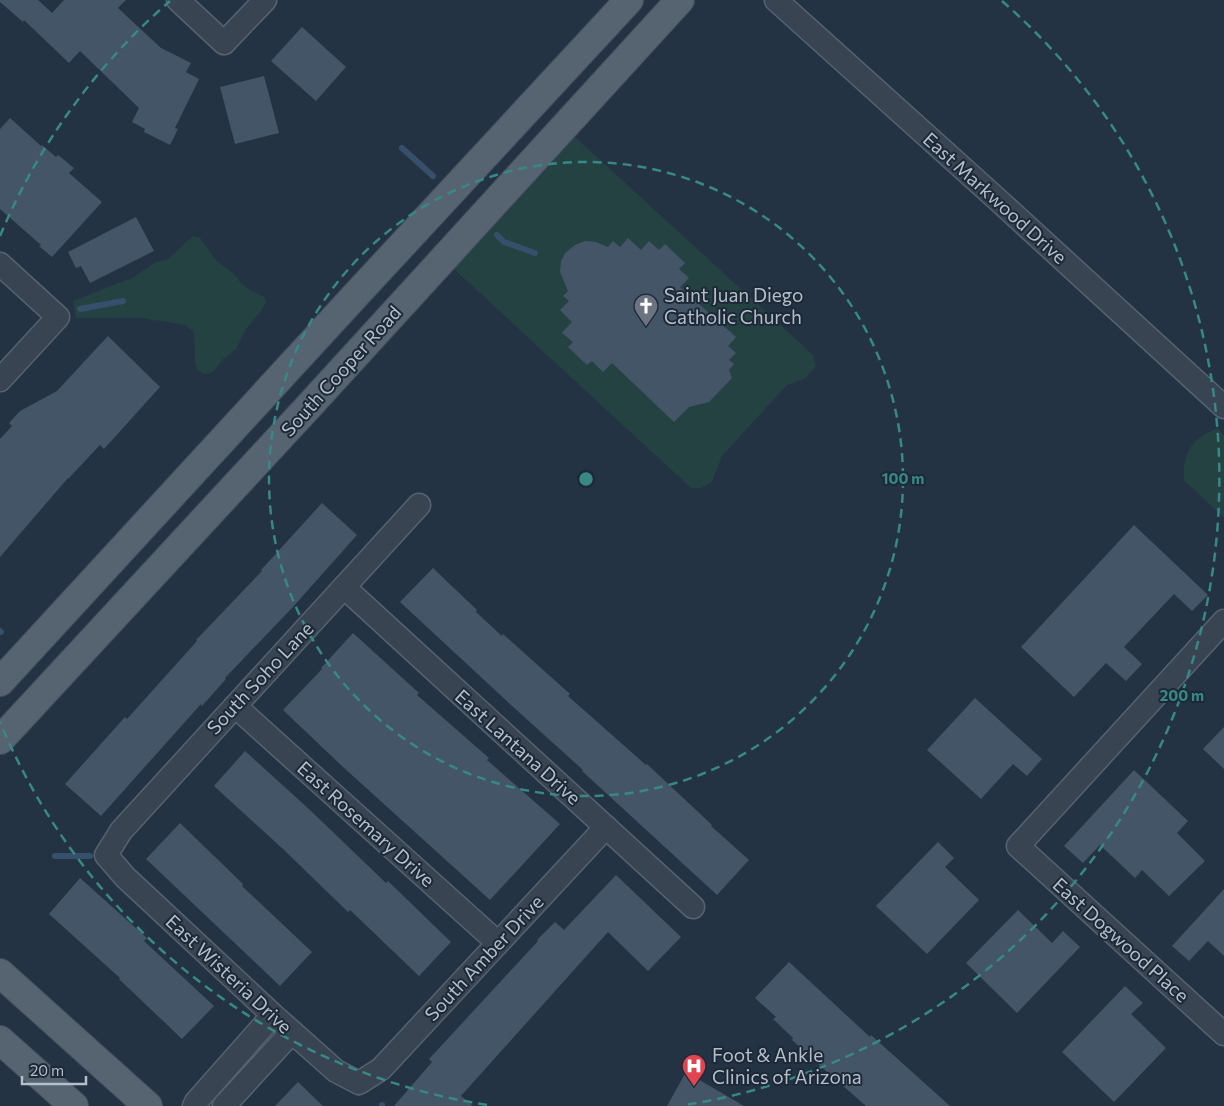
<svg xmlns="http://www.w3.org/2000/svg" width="1224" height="1106" font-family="Commissioner,sans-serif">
  <rect width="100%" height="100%" fill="#233343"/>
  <g fill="#254243">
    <polygon points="575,137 813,355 816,366 806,378 787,385 722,456 712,482 701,488 691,488 454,269"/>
    <path d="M193,236l7,2 15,21 20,16 5,7 8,7 16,8 2,5 -4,8 -16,19 -10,20 -14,11 -7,10 -4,3 -7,1 -7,-4c-5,-13 0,-26 -4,-39l-8,-6 -42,-7h-67l-3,-17 59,-23 24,-16 11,-2z"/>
    <path d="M1218,428l6,8v82l-40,-38c-2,-27 9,-43 34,-52z"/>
  </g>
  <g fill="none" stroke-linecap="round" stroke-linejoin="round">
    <g stroke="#364f6b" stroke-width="6">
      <polyline points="402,148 433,176"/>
      <polyline points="497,235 504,242 535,253"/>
      <polyline points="80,309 123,301"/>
      <polyline points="0,631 1,632"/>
      <polyline points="55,856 90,856"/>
      <polyline points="382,1105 382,1106"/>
    </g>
  </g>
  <g fill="#445567">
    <polygon points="0,0 38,0 52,13 64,0 126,0 118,8 161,48 191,63 186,72 199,79 175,128 178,129 170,145 144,132 145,129 132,122 139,108 80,51 69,63 24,20 23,22 0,2"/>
    <polygon points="302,27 346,67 316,101 271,61"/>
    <polygon points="264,76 279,133 235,144 220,87"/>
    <polygon points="10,118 41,146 42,145 56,157 58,155 74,168 69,173 102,202 52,257 39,246 41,245 0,209 0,129"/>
    <polygon points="136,217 154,251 90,283 81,266 76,268 68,252"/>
    <polygon points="628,238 641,250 649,241 659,250 665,244 685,263 679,269 689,278 680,287 736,337 728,346 736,353 729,360 734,364 729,370 732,378 709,402 689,407 674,422 612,363 603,372 592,361 587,365 568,347 573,342 562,333 572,322 560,310 569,301 563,296 568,291 560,272 561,261 565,253 575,245 585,241 596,242 608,247 613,241 620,247"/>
    <polygon points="108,336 160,387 104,449 100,445 69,478 68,478 0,557 0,439 12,426 9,423 20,411 57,391"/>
    <polygon points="322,503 357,535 292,608 225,678 226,679 202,706 201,704 101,816 65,784 125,717 127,719 197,641 196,640 262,571 261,570"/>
    <polygon points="1134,525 1208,595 1192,611 1174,594 1124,647 1142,664 1126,681 1106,663 1074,697 1021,647"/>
    <polygon points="433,568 477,610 476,612 502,636 503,634 570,694 568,696 646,765 647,764 712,825 711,826 749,860 717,895 582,771 583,770 511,705 400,602"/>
    <polygon points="353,633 419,693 417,695 489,758 487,760 560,824 490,900 343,767 283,710 322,669 321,668"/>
    <polygon points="975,698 1042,759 1027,776 1013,764 981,799 927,750"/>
    <polygon points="1224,727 1224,769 1203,749"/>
    <polygon points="245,751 310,810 386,883 388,881 451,942 419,976 350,910 348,912 284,850 214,786"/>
    <polygon points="1134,770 1188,821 1177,833 1205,861 1169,896 1142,870 1135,878 1100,845 1083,863 1064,846"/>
    <polygon points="180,823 243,884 242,886 312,952 280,986 146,859"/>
    <polygon points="938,842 954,858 945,867 979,900 927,954 876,906"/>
    <polygon points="616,875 681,937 648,971 608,932 461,1096 473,1106 394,1106 432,1062 429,1059 538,941 537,940 555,922 564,930"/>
    <polygon points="80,878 147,938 144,941 214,1006 182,1039 119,979 120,978 49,914"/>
    <polygon points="1224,889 1224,956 1208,941 1189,961 1172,946"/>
    <polygon points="1018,910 1052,943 1063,931 1080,947 1017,1013 966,963"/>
    <polygon points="789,962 870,1037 871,1035 950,1106 866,1106 817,1063 792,1040 793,1038 773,1019 776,1017 755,998"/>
    <polygon points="1125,986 1143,1003 1131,1014 1166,1048 1114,1102 1062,1052"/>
    <polygon points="686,1072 744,1106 667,1106"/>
    <polygon points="298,1082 323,1106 275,1106"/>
  </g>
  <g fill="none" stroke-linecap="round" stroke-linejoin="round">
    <defs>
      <g id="minor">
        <polyline points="178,0 224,43 265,0"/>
        <polyline points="776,0 998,200 1224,407"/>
        <polyline points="0,264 58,317 0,380"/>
        <polyline points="419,505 121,831 106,855 125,877 273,1015 336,1071 359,1083 381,1069 606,827"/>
        <polyline points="344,587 693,907"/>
        <polyline points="1224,621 1018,846 1224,1034"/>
        <polyline points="235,706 498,943"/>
        <polyline points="194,1106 196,1102 273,1015"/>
        <polyline points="224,1106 292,1032"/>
      </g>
      <g id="major">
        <polyline points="0,682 354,297 629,0"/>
        <polyline points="0,740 310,405 680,0"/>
        <polyline points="0,973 148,1106"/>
        <polyline points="0,1040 74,1106"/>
      </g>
    </defs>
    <use href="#minor" stroke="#56626f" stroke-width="25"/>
    <use href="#major" stroke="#424d5b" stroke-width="30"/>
    <use href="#minor" stroke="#384452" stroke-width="22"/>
    <use href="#major" stroke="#566472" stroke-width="28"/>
  </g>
  <g fill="none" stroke="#388886" stroke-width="2.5" stroke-dasharray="9 6">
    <circle cx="586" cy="479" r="317"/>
    <path d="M487 1105A634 634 0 0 1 0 722M0 236A634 634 0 0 1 170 1M1002 1A634 634 0 0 1 685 1105"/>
  </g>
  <defs>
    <symbol id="church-pin" viewBox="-11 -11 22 30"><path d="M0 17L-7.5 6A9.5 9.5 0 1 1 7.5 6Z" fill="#6b7280" stroke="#1d2937"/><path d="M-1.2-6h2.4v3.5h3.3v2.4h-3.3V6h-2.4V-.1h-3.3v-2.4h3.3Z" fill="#fff"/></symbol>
    <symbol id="hospital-pin" viewBox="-11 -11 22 30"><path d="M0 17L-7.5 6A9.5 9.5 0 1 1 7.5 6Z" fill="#e0444e" stroke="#1d2937"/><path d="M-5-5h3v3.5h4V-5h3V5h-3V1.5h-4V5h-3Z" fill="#fff"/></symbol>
  </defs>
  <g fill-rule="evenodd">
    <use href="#church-pin" x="632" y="292" width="28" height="38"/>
    <use href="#hospital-pin" x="680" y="1052" width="28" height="38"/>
  </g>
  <g text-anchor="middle" stroke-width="4" stroke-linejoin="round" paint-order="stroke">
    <g font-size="19" fill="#b5bfcc" stroke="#1d2937">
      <text transform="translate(995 198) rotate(42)" y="7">East Markwood Drive</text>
      <text transform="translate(341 371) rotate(-48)" y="7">South Cooper Road</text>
      <text transform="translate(260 678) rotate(-47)" y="7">South Soho Lane</text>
      <text transform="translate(518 747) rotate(42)" y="7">East Lantana Drive</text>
      <text transform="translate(366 824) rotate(42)" y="7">East Rosemary Drive</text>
      <text transform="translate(1121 940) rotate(42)" y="7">East Dogwood Place</text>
      <text transform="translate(484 958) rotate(-47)" y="7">South Amber Drive</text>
      <text transform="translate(229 974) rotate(43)" y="7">East Wisteria Drive</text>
    </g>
    <g font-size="19" fill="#b5bfcc" stroke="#1d2937" text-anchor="start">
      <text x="664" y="302">Saint Juan Diego<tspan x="664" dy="22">Catholic Church</tspan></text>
      <text x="712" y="1062">Foot &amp; Ankle<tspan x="712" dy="22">Clinics of Arizona</tspan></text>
    </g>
  </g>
  <circle cx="586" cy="479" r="8" fill="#388886" stroke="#1d2937" stroke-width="2.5"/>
  <g font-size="15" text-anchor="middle" font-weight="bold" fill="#388886" stroke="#1d2937" stroke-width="4" stroke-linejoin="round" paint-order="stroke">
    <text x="903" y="484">100 m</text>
    <text x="1182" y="701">200 m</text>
  </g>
  <path d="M22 1076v8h64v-8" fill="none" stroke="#b5bfcc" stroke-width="2.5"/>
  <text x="30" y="1076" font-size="15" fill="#b5bfcc" stroke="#1d2937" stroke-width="4" paint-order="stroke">20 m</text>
</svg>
